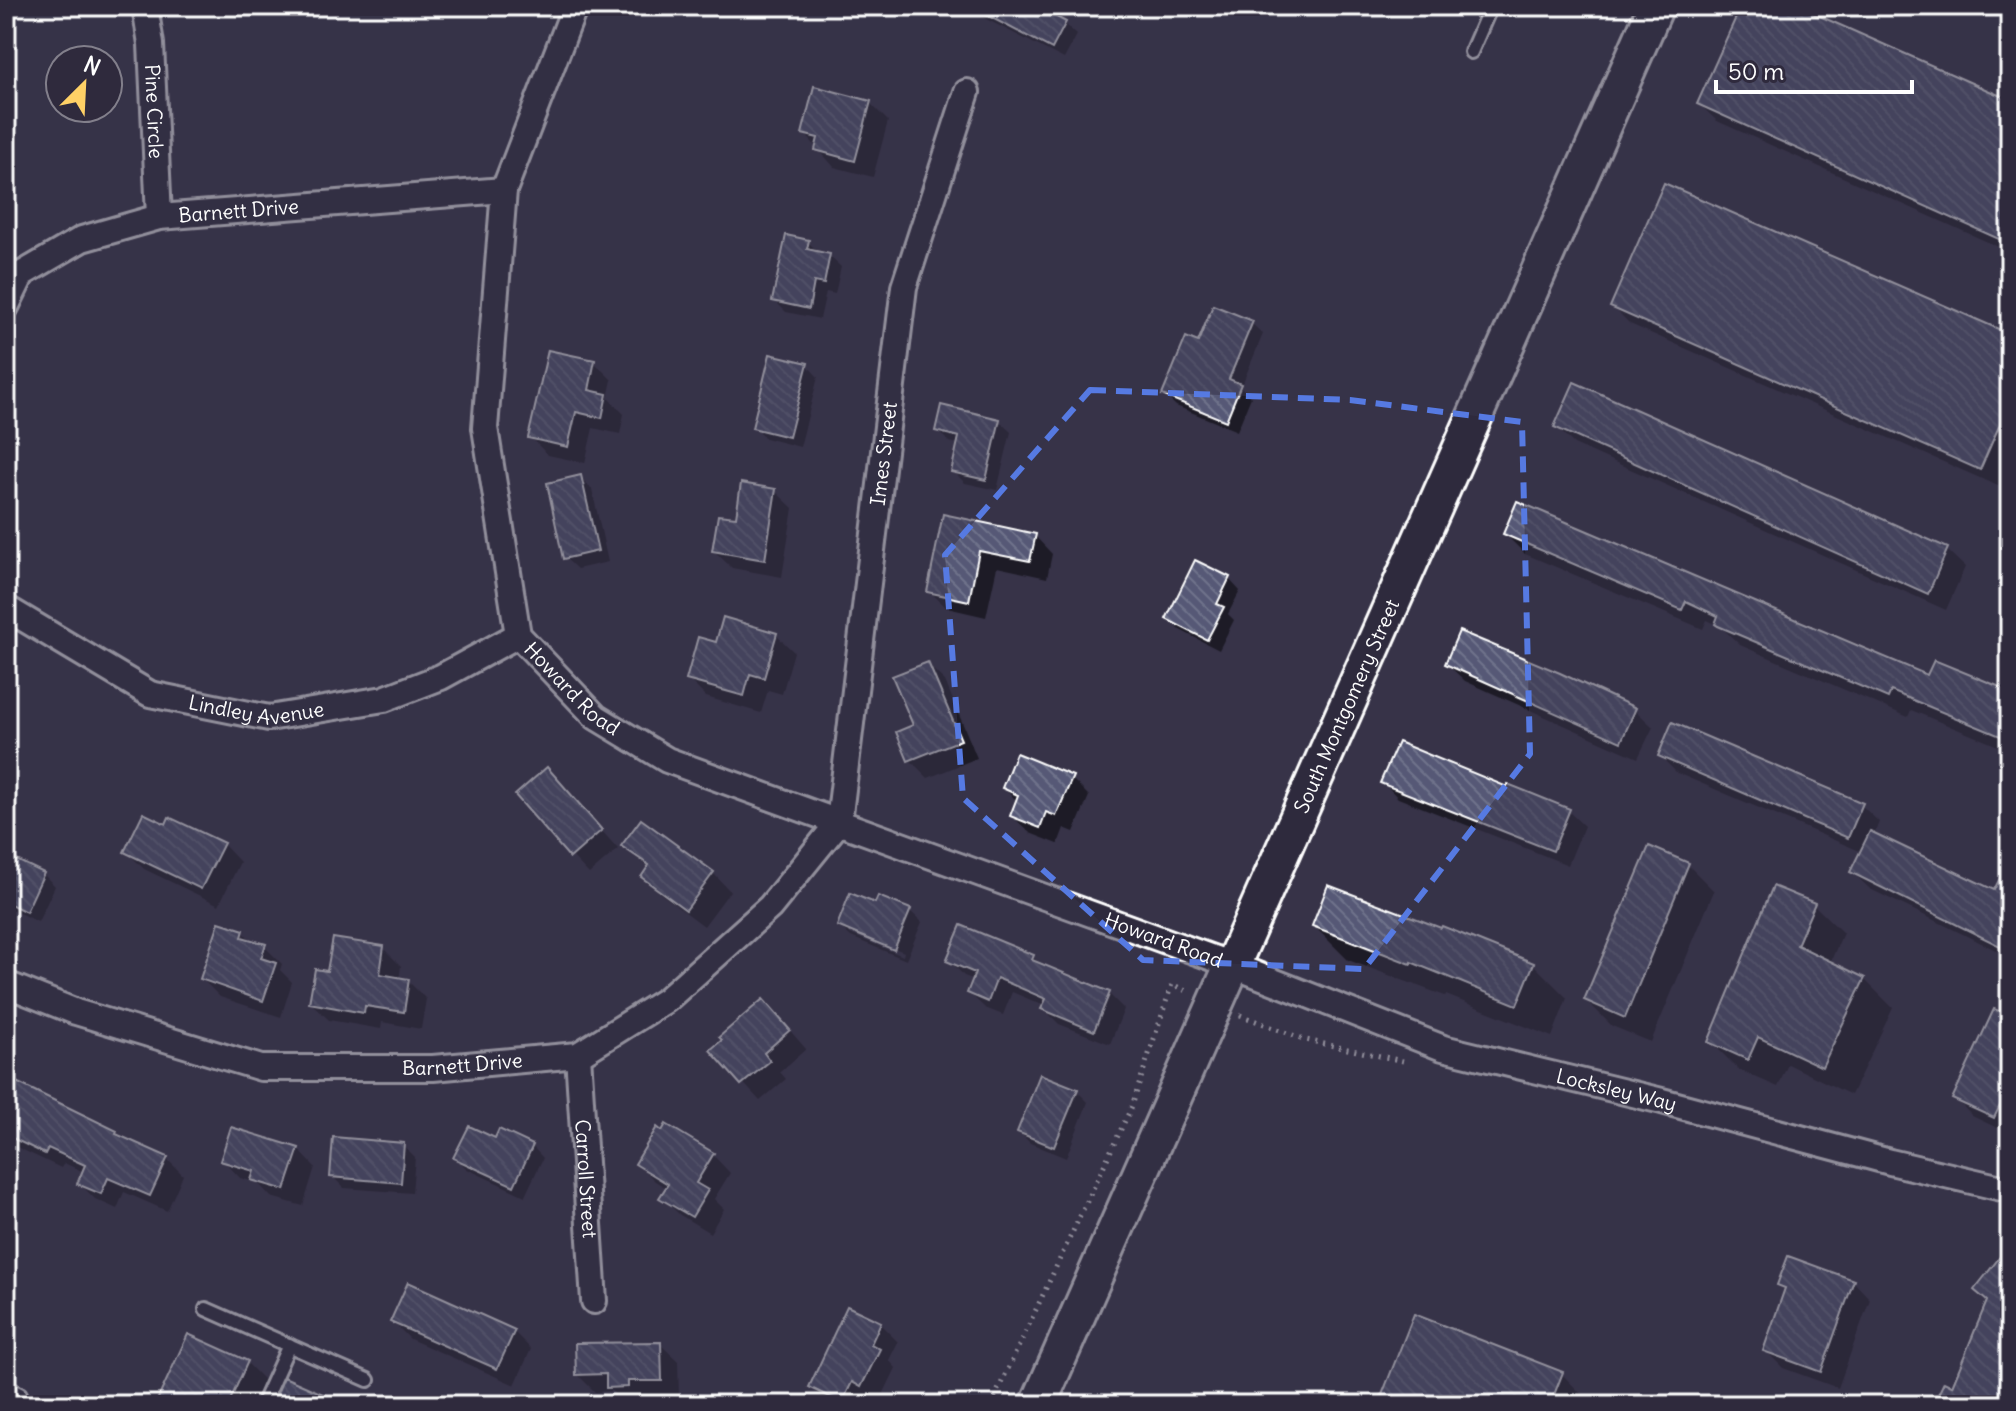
<svg xmlns="http://www.w3.org/2000/svg" width="2016" height="1411" font-family="Delius,sans-serif">
  <defs>
    <pattern id="building-back-hatch" width="6" height="6" patternUnits="userSpaceOnUse" patternTransform="scale(2)"><rect width="6" height="6" fill="#565976"/><path d="M-1 5l2 2M0 0l6 6M5-1l2 2" fill="none" stroke="#6f728b"/></pattern>
  </defs>
  <rect width="100%" height="100%" fill="#373348"/>
  <filter id="ink" filterUnits="userSpaceOnUse"><feTurbulence type="fractalNoise" baseFrequency=".0125" numOctaves="2"/><feDisplacementMap in="SourceGraphic" scale="16" xChannelSelector="R" yChannelSelector="G"/><feConvolveMatrix kernelMatrix="1 2 1 2 8 2 1 2 1" color-interpolation-filters="sRGB"/></filter>
  <g filter="url(#ink)">
    <g fill="#0007" fill-rule="evenodd">
      <polygon points="971,6 1031,6 1065,24 1077,35 1064,59 982,17"/>
      <polygon points="1743,6 1791,6 2010,103 2010,252 1717,121 1699,104"/>
      <polygon points="1985,6 2010,6 2010,17"/>
      <polygon points="870,103 888,121 873,177 834,167 804,133"/>
      <polygon points="808,242 820,254 829,256 841,267 835,294 826,292 820,319 786,312 774,300"/>
      <polygon points="1612,306 2010,337 2010,458 1998,486 1630,324"/>
      <polygon points="1251,323 1263,334 1241,387 1251,397 1237,431 1176,406 1165,395 1199,345"/>
      <polygon points="594,362 612,380 608,398 624,414 620,434 593,428 585,463 548,455 530,437"/>
      <polygon points="807,365 818,377 800,447 765,438 754,427"/>
      <polygon points="1575,385 1947,550 1965,567 1946,610 1574,444 1556,427"/>
      <polygon points="999,421 1011,432 997,490 965,483 953,471 959,444 949,442 937,430"/>
      <polygon points="581,478 592,489 608,562 577,569 565,558"/>
      <polygon points="775,491 793,508 782,577 732,568 714,551 737,519"/>
      <polygon points="945,517 1035,536 1052,554 1047,578 997,567 986,617 947,608 929,591"/>
      <polygon points="1505,534 1928,678 2010,693 2010,751 1911,710 1908,717 1740,645 1720,626 1707,620 1703,629 1525,554"/>
      <polygon points="1229,579 1240,591 1228,614 1234,620 1219,650 1180,630 1168,618"/>
      <polygon points="776,635 794,652 782,694 768,690 761,713 706,697 688,679 717,645"/>
      <polygon points="927,664 945,681 977,758 928,778 910,760 898,733 916,726"/>
      <polygon points="1447,664 1635,710 1653,727 1638,758 1465,681"/>
      <polygon points="1660,756 1861,805 1879,822 1874,835 1995,893 2010,863 2010,957 1870,889 1852,872 1862,852 1677,773"/>
      <polygon points="547,769 618,849 589,874 572,856"/>
      <polygon points="1071,778 1089,796 1074,832 1064,828 1058,844 1030,833 1012,816 1018,802 1004,788"/>
      <polygon points="1383,782 1568,811 1584,826 1568,865 1398,798"/>
      <polygon points="167,826 223,844 240,862 219,905 144,869 127,852"/>
      <polygon points="624,846 713,873 730,891 704,926 661,894 643,877 649,868"/>
      <polygon points="6,857 43,874 55,886 38,922 6,907"/>
      <polygon points="1688,865 1714,891 1651,1042 1612,1026 1586,1000"/>
      <polygon points="1814,905 1843,933 1830,963 1864,979 1893,1008 1851,1095 1788,1064 1778,1087 1739,1070 1710,1041"/>
      <path d="M876,906l34,5 12,11 -16,38 -55,-23 -12,-11zM850,930l54,22 -1,4 -53,-22z"/>
      <polygon points="1314,926 1533,964 1567,998 1552,1037 1446,995 1445,996 1348,960"/>
      <polygon points="243,932 253,942 264,946 282,964 280,970 292,982 281,1017 220,997 202,979"/>
      <polygon points="383,948 401,966 399,980 408,981 426,999 421,1029 382,1022 381,1029 329,1020 311,1003 329,974"/>
      <polygon points="1033,957 1043,967 1109,994 1124,1009 1110,1044 1059,1024 1044,1009 1045,1006 1012,992 1003,1015 985,1008 969,993 975,980 964,976 949,960"/>
      <polygon points="2010,1018 2010,1134 1972,1116 1955,1098"/>
      <polygon points="780,1019 806,1049 780,1072 786,1079 760,1101 713,1050"/>
      <polygon points="6,1079 116,1133 122,1139 167,1159 183,1175 167,1211 124,1192 117,1209 95,1199 79,1183 84,1172 64,1163 61,1168 6,1142"/>
      <polygon points="1077,1091 1088,1102 1066,1158 1030,1143 1019,1132"/>
      <polygon points="666,1127 713,1155 730,1173 714,1199 724,1209 710,1233 680,1215 662,1198 668,1189 655,1181 637,1163"/>
      <polygon points="496,1141 532,1146 543,1158 525,1196 467,1169 456,1158"/>
      <polygon points="403,1145 415,1157 412,1193 344,1188 332,1176"/>
      <polygon points="298,1149 315,1167 303,1206 271,1197 258,1183 240,1178 223,1160"/>
      <polygon points="1853,1281 1870,1299 1838,1388 1783,1368 1765,1350 1786,1291 1780,1284"/>
      <polygon points="848,1309 880,1324 898,1342 889,1360 896,1368 879,1403 870,1398 866,1405 830,1405 811,1387"/>
      <polygon points="392,1321 513,1331 531,1349 515,1385 410,1339"/>
      <polygon points="660,1344 678,1361 679,1397 645,1398 645,1404 625,1404 612,1391 595,1392 577,1374"/>
      <polygon points="247,1363 264,1380 253,1405 157,1405"/>
      <polygon points="1562,1374 1585,1398 1582,1405 1380,1405"/>
    </g>
    <g fill="url(#building-back-hatch)" stroke="#fff" stroke-width="2">
      <polygon points="969,6 1036,6 1066,22 1052,49"/>
      <polygon points="1741,6 1797,6 2010,100 2010,244 1697,104"/>
      <polygon points="814,86 871,101 855,161 815,150 818,138 802,134"/>
      <polygon points="1664,183 2010,334 2010,401 1980,470 1610,307"/>
      <polygon points="786,235 809,240 807,249 830,254 824,284 814,282 809,309 772,301"/>
      <polygon points="1213,305 1253,321 1229,379 1241,384 1226,421 1162,395 1186,337 1198,342"/>
      <polygon points="548,350 595,360 589,390 607,394 602,418 576,412 568,447 528,438"/>
      <polygon points="770,354 808,363 789,437 752,428"/>
      <polygon points="1574,382 1948,548 1928,594 1554,427"/>
      <polygon points="941,405 1000,419 986,480 951,472 959,437 935,431"/>
      <polygon points="581,475 598,551 563,559 547,483"/>
      <polygon points="741,483 776,489 765,560 712,551 718,515 736,517"/>
      <polygon points="1517,501 1927,675 1934,660 2010,691 2010,740 1891,691 1888,698 1718,626 1715,624 1718,616 1686,601 1682,610 1503,534"/>
      <polygon points="943,514 1036,534 1030,561 979,551 969,601 927,592"/>
      <polygon points="1195,560 1230,577 1217,604 1224,607 1207,640 1166,619"/>
      <polygon points="723,617 777,633 764,678 750,674 744,696 686,680 698,637 716,642"/>
      <polygon points="1459,631 1560,673 1636,708 1621,742 1445,664"/>
      <polygon points="928,662 961,740 908,761 896,732 913,725 892,676"/>
      <polygon points="1672,722 1863,803 1848,838 1658,756"/>
      <polygon points="1398,742 1507,787 1508,784 1570,809 1553,851 1380,783"/>
      <polygon points="1016,753 1073,776 1056,816 1046,812 1040,828 1010,816 1018,795 1002,788"/>
      <polygon points="547,767 602,830 570,858 515,795"/>
      <polygon points="143,813 166,824 169,817 224,843 201,889 124,852"/>
      <polygon points="641,819 714,872 686,910 641,877 649,865 621,846"/>
      <polygon points="1870,831 1994,890 2010,858 2010,951 1850,872"/>
      <polygon points="1649,846 1689,863 1625,1018 1584,1000"/>
      <polygon points="6,855 44,873 26,912 6,902"/>
      <polygon points="1328,885 1441,928 1442,926 1534,963 1517,1005 1411,962 1411,964 1312,926"/>
      <polygon points="1773,886 1815,903 1797,945 1865,978 1822,1067 1758,1037 1748,1060 1708,1042"/>
      <polygon points="850,893 875,903 878,896 911,909 894,950 837,926"/>
      <polygon points="219,922 244,930 242,937 266,944 261,958 276,963 263,1001 200,979"/>
      <polygon points="961,925 1034,955 1032,960 1110,992 1094,1031 1041,1009 1046,999 997,978 988,1002 967,993 975,973 946,961"/>
      <polygon points="333,938 384,946 380,974 409,979 404,1012 365,1006 364,1013 309,1003 315,969 327,971"/>
      <polygon points="763,999 790,1030 764,1053 770,1061 741,1085 710,1050 722,1040 719,1037"/>
      <polygon points="1994,1009 2010,1016 2010,1085 1994,1118 1952,1099"/>
      <polygon points="1040,1074 1078,1089 1054,1147 1017,1132"/>
      <polygon points="6,1077 117,1131 116,1134 168,1157 150,1196 108,1178 101,1194 77,1184 85,1165 48,1148 45,1154 6,1135"/>
      <polygon points="666,1124 714,1153 696,1183 708,1190 692,1217 659,1198 668,1184 635,1164 657,1127 662,1131"/>
      <polygon points="469,1126 495,1138 499,1129 533,1145 514,1186 453,1158"/>
      <polygon points="231,1127 299,1148 285,1190 251,1180 254,1171 220,1161"/>
      <polygon points="333,1137 404,1143 401,1183 330,1177"/>
      <polygon points="2010,1244 2010,1405 1933,1405 1944,1382 1952,1386 1987,1301 1974,1290"/>
      <polygon points="1788,1256 1854,1280 1821,1372 1763,1351 1785,1288 1777,1285"/>
      <polygon points="408,1282 515,1330 497,1369 390,1322"/>
      <polygon points="847,1306 881,1322 871,1344 880,1349 861,1387 852,1382 842,1403 809,1387"/>
      <polygon points="1414,1314 1563,1372 1550,1405 1378,1405"/>
      <polygon points="188,1334 248,1361 228,1405 155,1405"/>
      <polygon points="661,1342 662,1381 628,1381 628,1387 606,1388 606,1374 576,1375 575,1343"/>
      <polygon points="284,1377 348,1405 272,1405"/>
    </g>
    <g fill="none" stroke-linecap="round" stroke-linejoin="round">
      <defs>
        <g id="lane">
          <polyline points="1471,52 1491,6"/>
          <polyline points="206,1309 368,1380"/>
          <polyline points="6,1387 20,1394 14,1405"/>
          <polyline points="262,1405 289,1345"/>
        </g>
        <g id="street">
          <path id="s1" d="M145,6l6,38 8,173"/>
          <path id="s2" d="M575,6l-71,184 -19,238 33,207 78,82 71,43 565,205 211,83 219,53 228,61 120,28"/>
          <path id="s3" d="M6,307l16,-33 60,-35 77,-22 345,-27"/>
          <path id="s4" d="M6,608l144,86 119,24 115,-19 57,-22 77,-42"/>
          <path id="s5" d="M6,984l70,28 185,56h172l145,-13 88,-55 104,-93 69,-85 65,-535 63,-195"/>
          <path id="s6" d="M578,1055l16,246"/>
        </g>
        <g id="secondary">
          <path id="s7" d="M1038,1405l618,-1399"/>
        </g>
      </defs>
      <use href="#lane" stroke="#fff" stroke-width="18"/>
      <use href="#street" stroke="#fff" stroke-width="30"/>
      <use href="#secondary" stroke="#fff" stroke-width="40"/>
      <g stroke="#fff" stroke-width="5" stroke-dasharray="2 6" stroke-linecap="butt">
        <polyline points="1240,1015 1306,1040 1403,1061"/>
        <polyline points="991,1405 1132,1106 1172,984 1190,993"/>
      </g>
      <use href="#lane" stroke="#2f2a3d" stroke-width="12"/>
      <use href="#street" stroke="#2f2a3d" stroke-width="24"/>
      <use href="#secondary" stroke="#2f2a3d" stroke-width="34"/>
    </g>
  </g>
  <path d="M0 0H2016V1411H0ZM1090,390l260,10 172,22 8,332 -166,215 -221,-9 -180,-162 -18,-243z" fill="#373348" fill-opacity=".55" fill-rule="evenodd"/>
  <path fill="none" stroke="#567ae2" stroke-width="6" stroke-dasharray="16 10" stroke-linejoin="round" d="M1090,390l260,10 172,22 8,332 -166,215 -221,-9 -180,-162 -18,-243z"/>
  <g text-anchor="middle" stroke-width="6" stroke-linejoin="round" paint-order="stroke">
    <g font-size="20" fill="#fff" stroke="#2f2a3d">
      <text dy="7" stroke="none"><textPath href="#s1" startOffset="106">Pine Circle</textPath></text>
      <text dy="7" stroke="none"><textPath href="#s3" startOffset="266">Barnett Drive</textPath></text>
      <text dy="7" stroke="none"><textPath href="#s5" startOffset="1310">Imes Street</textPath></text>
      <text dy="7" stroke="none"><textPath href="#s2" startOffset="722">Howard Road</textPath></text>
      <text dy="7" stroke="none"><textPath href="#s4" startOffset="276">Lindley Avenue</textPath></text>
      <text dy="7" stroke="none"><textPath href="#s7" startOffset="764">South Montgomery Street</textPath></text>
      <text dy="7" stroke="none"><textPath href="#s2" startOffset="1370">Howard Road</textPath></text>
      <text dy="7" stroke="none"><textPath href="#s5" startOffset="470">Barnett Drive</textPath></text>
      <text dy="7" stroke="none"><textPath href="#s2" startOffset="1848">Locksley Way</textPath></text>
      <text dy="7" stroke="none"><textPath href="#s6" startOffset="124">Carroll Street</textPath></text>
    </g>
  </g>
  <rect width="2016" height="1411" fill="none" stroke="#2f2a3d" stroke-width="32"/>
  <rect x="16" y="16" width="1984" height="1379" fill="none" stroke="#fff" stroke-width="3" filter="url(#ink)"/>
  <g transform="translate(84 84) rotate(24)"><circle r="38" fill="#2f2a3d" stroke="#827f8b" stroke-width="2"/>
  <path d="M0-6L14 30L0 20L-14 30Z" fill="#ffd166"/>
  <text y="-12" font-size="22" font-weight="bold" text-anchor="middle" fill="#ffffff">N</text>
  </g>
  <path d="M1716 80v12h196v-12" fill="none" stroke="#ffffff" stroke-width="4"/>
  <text x="1728" y="80" font-size="24" fill="#ffffff" stroke="#2f2a3d" stroke-width="6" paint-order="stroke">50 m</text>
</svg>
